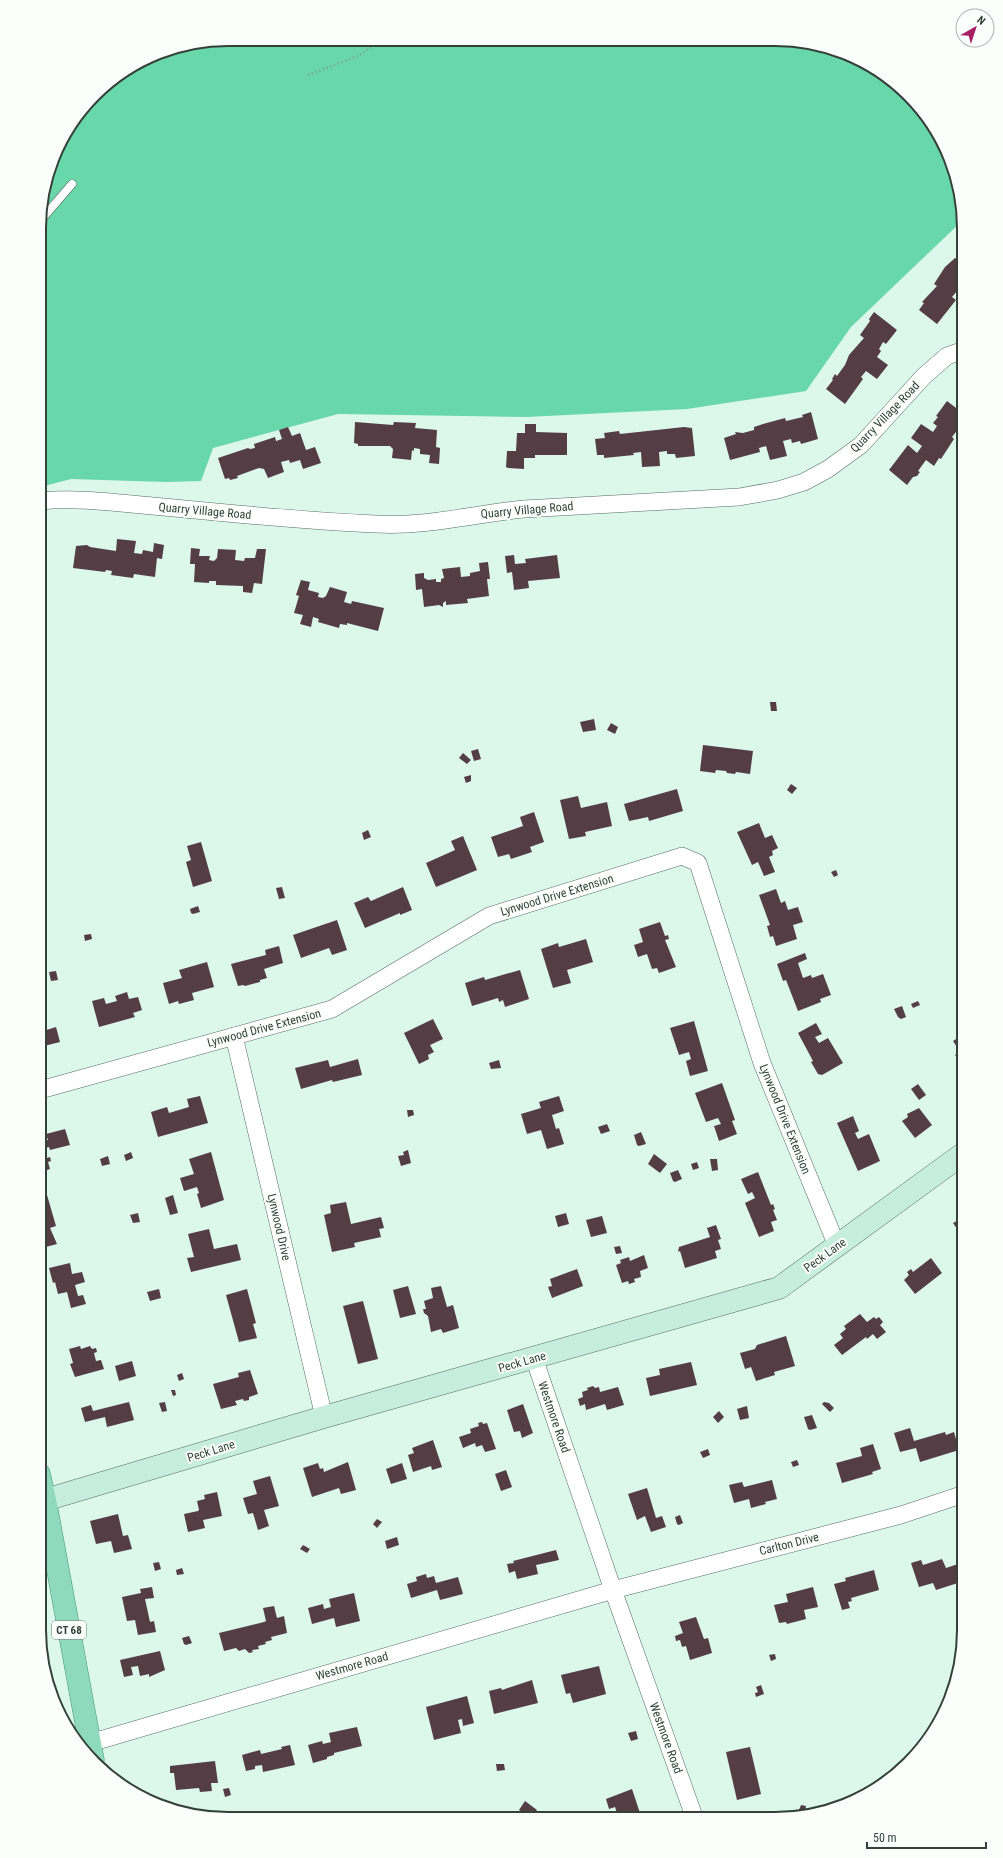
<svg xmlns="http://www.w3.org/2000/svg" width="1003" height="1858" font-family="'Roboto Condensed',sans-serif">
  <rect width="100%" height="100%" fill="#dcf8ea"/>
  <polygon fill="#68d7a9" points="228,39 811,43 858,58 899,86 932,123 954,167 963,220 851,327 806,391 687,409 526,417 338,414 213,448 201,481 166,482 71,479 40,487 41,204 59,144 103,86 156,53"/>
  <g fill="#543d45">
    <polygon points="964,250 964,297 957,291 952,297 956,300 937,324 919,310 924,303 922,302 937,286 934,284 945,267 955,258 957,259"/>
    <polygon points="874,312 897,330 886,344 883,342 879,349 881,351 877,357 888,365 877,379 866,371 861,377 863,379 845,404 826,389 833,380 832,379 835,374 837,376 845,365 849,355 864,338 860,335 870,321 869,319"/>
    <polygon points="947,401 964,414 964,425 962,424 952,437 954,439 941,459 939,458 934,466 926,460 918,471 920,472 917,476 913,477 907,485 889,470 908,445 917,453 922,446 911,438 921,424 933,432 937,426 933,423 938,417 936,416"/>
    <polygon points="811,412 818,439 801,444 800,441 792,443 791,439 783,441 787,456 770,460 766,446 759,448 760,452 730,460 724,438 736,434 735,432 743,433 754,430 754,427 763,424 785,418 786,421 803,417 802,415"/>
    <polygon points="355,422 393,425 394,422 416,423 415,428 437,430 436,447 440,448 439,464 429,463 430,455 420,454 420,449 414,448 414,451 412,450 411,460 392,458 393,449 390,446 358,446 358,444 354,443"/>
    <polygon points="525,424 536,424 536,432 567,433 567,455 535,455 535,458 524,458 524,469 508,468 506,467 507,451 516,451 517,433 525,433"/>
    <polygon points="288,427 292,436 300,433 306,450 315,447 321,463 303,469 300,460 290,463 289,460 281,462 284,472 268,478 264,469 259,468 237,476 238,478 230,480 229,478 225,479 218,458 248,448 250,449 255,448 254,444 275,437 276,441 282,439 279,430"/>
    <polygon points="684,427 692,428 695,456 676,458 675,454 667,454 667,451 659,452 660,466 642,467 641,452 633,453 634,455 604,458 604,455 597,455 595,439 605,438 604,433 619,431 620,434"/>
    <polygon points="117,539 136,541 134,553 142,554 143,550 153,552 154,543 164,545 162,559 157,558 155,577 134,574 133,578 111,575 112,571 106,570 105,572 73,568 76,546 87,545 90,547 116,551"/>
    <polygon points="191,548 200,549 199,556 210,556 209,560 214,561 217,558 218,549 236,550 235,560 244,561 245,558 255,558 257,549 266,549 262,584 254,583 252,593 243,592 243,586 216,585 216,581 209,581 209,583 194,582 195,564 190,564"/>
    <polygon points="514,555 515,564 526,563 525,559 557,555 560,578 528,581 529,588 514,590 512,572 507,573 505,556"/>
    <polygon points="488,562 490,579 487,579 489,596 467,599 468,603 446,605 446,601 443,603 443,607 439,605 424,607 422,589 416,590 415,574 424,573 424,578 428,580 436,579 436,582 441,582 441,579 444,578 442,569 460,567 461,577 470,576 470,573 480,571 479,563"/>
    <polygon points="301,580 310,582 308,590 319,593 318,597 323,598 326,596 330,587 347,592 344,602 351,604 352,601 384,608 378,631 347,623 347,625 340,624 339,628 318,622 319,619 313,617 311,627 300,624 303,615 294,613 299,596 296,595"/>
    <polygon points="770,702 776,702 777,711 771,711"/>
    <polygon points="594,719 596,730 583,732 580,722"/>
    <polygon points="611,723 618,727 615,734 607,730"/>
    <polygon points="703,745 753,751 750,774 736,772 735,774 727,773 726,771 716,770 715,773 700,771"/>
    <polygon points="478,749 481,759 474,761 471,751"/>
    <polygon points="463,753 471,760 467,764 459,758"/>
    <polygon points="471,775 471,781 466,783 464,777"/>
    <polygon points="791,784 797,788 792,794 787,790"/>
    <polygon points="677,789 683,811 649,821 648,817 629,821 624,804"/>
    <polygon points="578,796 581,808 607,802 612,826 585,832 586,836 569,839 560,800"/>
    <polygon points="534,812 544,842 530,847 532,852 511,859 509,854 498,857 491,837 523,826 520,817"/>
    <polygon points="759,823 765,838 772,835 778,848 772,851 773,855 769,857 775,872 764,876 758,862 752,865 737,832"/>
    <polygon points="368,830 371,837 364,840 362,833"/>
    <polygon points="463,836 477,870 436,887 426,863 455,850 451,841"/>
    <polygon points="201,842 212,881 193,887 186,862 191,860 187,846"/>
    <polygon points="836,870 838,875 834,877 831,872"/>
    <polygon points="282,887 285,898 279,899 276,888"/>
    <polygon points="403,887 412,910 400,915 400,913 365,928 354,903 368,897 371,901"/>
    <polygon points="776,889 781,903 785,901 788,910 798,907 803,922 793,925 797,939 776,946 773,936 770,937 767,926 770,925 759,895"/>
    <polygon points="198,906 200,912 193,914 191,913 190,909"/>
    <polygon points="337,920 347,950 332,955 329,948 301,958 293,935"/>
    <polygon points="660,922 665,936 668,935 669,939 665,940 676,967 659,973 657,968 652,969 647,954 638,957 634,945 643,942 639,929"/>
    <polygon points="91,934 92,939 85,941 84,935"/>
    <polygon points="586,939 593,962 567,970 571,983 553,988 541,949 558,943 559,947"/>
    <polygon points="279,946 283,963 264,969 267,978 260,980 260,982 245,986 243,985 238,986 231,964 266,955 265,950"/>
    <polygon points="805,953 807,959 798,963 803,978 811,975 812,978 823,974 831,995 820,999 821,1002 798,1011 786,980 783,981 777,964"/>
    <polygon points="207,962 214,987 192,993 194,1000 179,1004 178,1001 169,1004 163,983 182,978 179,970"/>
    <polygon points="520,970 529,999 505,1007 503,1000 499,1002 498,998 472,1006 465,983 484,977 485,980"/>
    <polygon points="56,971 58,980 51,981 49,972"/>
    <polygon points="127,992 129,999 138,997 142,1010 133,1013 135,1017 99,1027 92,1001 104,998 106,1004 117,1001 115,996"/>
    <polygon points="918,1001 920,1005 913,1008 911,1004"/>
    <polygon points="902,1006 906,1017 901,1019 898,1017 894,1009"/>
    <polygon points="433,1019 443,1039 430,1045 434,1052 428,1055 429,1059 419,1064 404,1033"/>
    <polygon points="694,1021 708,1071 690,1076 686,1061 691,1059 689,1052 679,1055 670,1028"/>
    <polygon points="816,1023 822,1034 815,1037 819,1043 828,1038 843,1063 822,1075 818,1074 811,1062 813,1061 798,1033"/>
    <polygon points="56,1027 60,1042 40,1047 40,1037 41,1037 40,1032"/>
    <polygon points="964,1034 964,1060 961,1063 955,1055 959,1052 959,1050 953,1041"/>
    <polygon points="358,1059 362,1075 333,1082 332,1080 301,1089 295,1068 328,1060 330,1067"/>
    <polygon points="499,1060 501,1068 491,1069 489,1063"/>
    <polygon points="722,1083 735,1120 732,1121 737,1134 719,1141 714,1126 721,1124 718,1118 706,1122 695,1093"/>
    <polygon points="918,1084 926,1095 919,1100 911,1089"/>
    <polygon points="200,1096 208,1123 158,1137 151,1112 167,1107 169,1113 189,1107 187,1099"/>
    <polygon points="559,1096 564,1111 552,1115 556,1129 559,1128 564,1144 547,1149 541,1130 527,1134 521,1114 541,1108 539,1102"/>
    <polygon points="919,1108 932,1125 915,1138 902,1121 908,1117 907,1114"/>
    <polygon points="407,1110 413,1110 414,1115 408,1117"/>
    <polygon points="853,1116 859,1131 855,1133 858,1139 869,1134 880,1161 858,1171 837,1123"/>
    <polygon points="607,1124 610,1131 601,1134 598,1127"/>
    <polygon points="65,1129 70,1145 50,1150 49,1147 45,1148 47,1158 50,1157 51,1161 48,1162 50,1169 40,1172 40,1135 42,1134 44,1141 48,1140 46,1134"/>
    <polygon points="641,1132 646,1144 639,1146 637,1145 634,1135"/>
    <polygon points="408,1150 411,1163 401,1166 398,1156 404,1155 403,1152"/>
    <polygon points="131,1152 133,1158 126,1161 124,1155"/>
    <polygon points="211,1152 224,1200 201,1208 197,1194 199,1193 197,1187 184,1191 180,1178 194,1174 189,1159"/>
    <polygon points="654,1154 667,1164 660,1173 648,1164"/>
    <polygon points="108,1156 110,1164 102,1166 100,1159"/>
    <polygon points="710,1159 717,1159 718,1170 712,1171"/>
    <polygon points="697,1162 699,1168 693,1170 691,1164"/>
    <polygon points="678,1170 682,1179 675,1182 673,1181 670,1173"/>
    <polygon points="758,1172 771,1205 773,1204 775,1209 773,1210 777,1220 771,1222 774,1231 759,1237 745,1203 755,1198 752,1192 748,1194 741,1179"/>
    <polygon points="47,1195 56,1226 50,1228 57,1244 42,1248 40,1239 43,1238 41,1231 39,1230 39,1198"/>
    <polygon points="173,1195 178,1213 170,1215 165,1198"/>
    <polygon points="346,1202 351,1224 381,1217 384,1228 379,1229 381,1237 354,1243 355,1247 332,1252 324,1215 331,1213 330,1205"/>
    <polygon points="138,1213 140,1222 133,1223 130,1215"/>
    <polygon points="566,1213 569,1224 558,1227 555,1216"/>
    <polygon points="602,1216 607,1233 591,1237 586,1220"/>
    <polygon points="964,1217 964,1239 953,1223"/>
    <polygon points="716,1225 721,1239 718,1240 721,1249 715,1251 717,1258 685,1268 680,1251 678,1252 679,1247 710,1237 707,1228"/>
    <polygon points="209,1229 214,1249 237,1244 241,1260 191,1272 187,1258 194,1257 188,1234"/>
    <polygon points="620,1246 622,1253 616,1254 614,1247"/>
    <polygon points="964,1250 964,1261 959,1253"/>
    <polygon points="644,1255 648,1268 640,1271 641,1277 634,1279 635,1282 629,1284 628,1281 622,1283 616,1265 621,1263 620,1260 629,1257 630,1261"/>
    <polygon points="931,1258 942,1273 915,1294 904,1280 909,1275 907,1272 911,1269 913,1272"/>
    <polygon points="70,1263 72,1274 82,1272 85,1282 75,1285 78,1296 83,1295 86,1304 71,1308 67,1292 58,1294 55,1282 53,1283 49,1268"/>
    <polygon points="577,1269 583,1286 552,1298 548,1287 552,1286 550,1279"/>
    <polygon points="408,1286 416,1314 400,1318 393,1290"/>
    <polygon points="441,1286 447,1307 453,1305 459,1328 443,1333 441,1329 431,1332 428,1316 424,1313 423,1309 426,1309 424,1301 433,1298 431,1288"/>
    <polygon points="159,1289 161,1298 150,1301 147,1292"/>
    <polygon points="247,1289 256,1323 253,1324 257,1338 239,1342 226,1295"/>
    <polygon points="363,1301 378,1359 358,1364 343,1306"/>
    <polygon points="860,1314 867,1322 874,1317 876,1319 879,1317 883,1322 880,1325 886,1332 877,1339 873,1334 867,1339 866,1337 842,1355 834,1345 843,1338 840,1334 846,1329 844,1326"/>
    <polygon points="786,1336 795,1366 774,1372 775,1375 756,1381 751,1367 745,1369 740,1353 755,1349 757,1345"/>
    <polygon points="80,1346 81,1349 90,1346 92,1349 96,1348 97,1352 94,1353 96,1361 101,1360 104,1369 75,1377 70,1364 73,1363 69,1349"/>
    <polygon points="132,1361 136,1376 119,1381 115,1366"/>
    <polygon points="691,1362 697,1385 650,1396 646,1378 660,1375 659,1369"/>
    <polygon points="250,1370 258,1394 249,1397 249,1400 244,1401 243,1399 235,1401 237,1405 221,1409 213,1384 239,1377 238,1373"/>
    <polygon points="182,1373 184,1379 179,1381 177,1375"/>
    <polygon points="593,1386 595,1388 599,1387 600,1392 618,1387 624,1405 607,1410 605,1404 586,1410 585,1404 580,1406 578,1399 583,1397 582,1392 588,1390 587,1388"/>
    <polygon points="171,1390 175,1390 176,1395 173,1396"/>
    <polygon points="129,1402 134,1420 107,1427 105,1417 85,1422 81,1408 91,1405 93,1411"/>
    <polygon points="165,1402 167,1411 162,1412 159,1403"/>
    <polygon points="824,1402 829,1403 834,1408 830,1412 822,1404"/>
    <polygon points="523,1404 533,1433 522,1438 520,1431 514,1432 507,1410"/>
    <polygon points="747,1406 749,1418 740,1420 737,1409"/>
    <polygon points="719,1411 724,1417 718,1423 713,1417"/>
    <polygon points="812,1415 817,1428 810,1430 808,1429 804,1417"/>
    <polygon points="482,1422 483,1424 487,1423 496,1449 485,1452 482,1445 476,1447 475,1443 463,1448 459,1437 471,1433 470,1429 479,1426 478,1423"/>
    <polygon points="910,1428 914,1441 945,1432 946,1435 954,1432 959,1450 920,1462 916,1448 900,1452 894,1433"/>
    <polygon points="433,1440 442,1467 432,1470 431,1466 413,1472 408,1455 414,1453 412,1448"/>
    <polygon points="873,1444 881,1469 872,1472 873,1474 842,1483 836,1463 862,1456 860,1448"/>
    <polygon points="708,1449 710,1455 703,1458 700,1452"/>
    <polygon points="797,1460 799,1465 793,1467 791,1462"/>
    <polygon points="348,1462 356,1490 341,1494 339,1488 312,1497 303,1468 318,1463 320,1469 323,1468 324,1472"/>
    <polygon points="402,1463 407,1479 391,1484 386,1469"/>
    <polygon points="506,1470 512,1487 501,1491 495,1474"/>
    <polygon points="270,1476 279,1506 264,1510 269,1526 258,1530 253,1513 248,1514 243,1498 257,1494 253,1481"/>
    <polygon points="772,1480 777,1499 765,1502 766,1504 751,1508 749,1499 734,1503 729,1485 742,1482 744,1487"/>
    <polygon points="647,1488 656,1518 662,1516 666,1527 651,1532 645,1516 637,1520 628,1494"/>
    <polygon points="217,1492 222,1516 203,1520 205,1528 188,1532 184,1514 198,1511 199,1510 197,1501 205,1499 204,1495"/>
    <polygon points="118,1514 123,1536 128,1535 132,1549 114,1553 111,1541 96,1544 90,1521"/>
    <polygon points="680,1515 683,1523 679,1525 677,1524 675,1517"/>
    <polygon points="377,1519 382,1522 377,1528 373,1524"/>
    <polygon points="397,1537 399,1545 387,1549 385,1541"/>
    <polygon points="303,1545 310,1549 307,1553 300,1549"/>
    <polygon points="556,1550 559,1560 536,1565 538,1574 517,1579 515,1571 509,1573 507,1564 514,1563 513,1561"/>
    <polygon points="942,1559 946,1568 964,1562 964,1581 936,1590 933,1583 919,1587 911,1563 921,1560 923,1565"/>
    <polygon points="159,1562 161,1569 155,1571 153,1563"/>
    <polygon points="182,1568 184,1574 177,1575 176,1570"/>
    <polygon points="874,1570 879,1590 851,1598 852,1601 848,1602 850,1608 842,1610 834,1584 846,1581 845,1578"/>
    <polygon points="426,1574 427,1578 434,1576 436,1583 458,1577 463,1594 440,1600 437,1590 411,1598 407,1584 417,1581 416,1577"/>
    <polygon points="152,1587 154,1598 145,1599 150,1622 154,1621 156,1632 138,1635 135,1620 127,1621 122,1597 141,1593 140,1589"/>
    <polygon points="813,1587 818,1607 804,1610 806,1619 787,1624 786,1622 779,1623 774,1605 788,1602 786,1594"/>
    <polygon points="354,1593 360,1621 336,1627 334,1618 312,1624 308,1608 323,1604 324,1609 331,1607 329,1599"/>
    <polygon points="274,1606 277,1618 284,1616 287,1633 271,1637 272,1640 265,1642 266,1644 258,1646 259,1649 252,1650 253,1652 249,1653 245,1649 239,1651 236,1648 224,1651 219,1633 264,1622 266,1621 263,1608"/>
    <polygon points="696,1617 704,1639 708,1638 712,1653 690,1660 686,1646 682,1647 680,1640 676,1641 675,1636 683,1633 679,1622"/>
    <polygon points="189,1636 192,1643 186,1645 184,1644 182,1638"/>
    <polygon points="160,1651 165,1670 149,1677 149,1674 140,1676 138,1666 131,1667 133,1675 124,1677 120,1660"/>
    <polygon points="775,1654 776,1659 771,1661 769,1655"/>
    <polygon points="599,1666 606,1694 573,1703 570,1693 566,1694 561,1675"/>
    <polygon points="532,1680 538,1703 494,1714 489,1691 501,1688 502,1690"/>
    <polygon points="761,1685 764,1694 756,1697 755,1693 758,1692 756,1687"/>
    <polygon points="467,1696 474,1723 463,1726 462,1719 458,1720 461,1733 434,1740 426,1707"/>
    <polygon points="357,1727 362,1746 334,1753 334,1755 327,1757 327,1759 313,1763 308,1745 322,1741 323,1744 331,1742 329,1733"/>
    <polygon points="636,1731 638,1739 631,1741 628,1733"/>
    <polygon points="290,1745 295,1765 263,1772 262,1765 255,1766 255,1769 246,1771 242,1755 260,1750 261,1754 282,1749 281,1747"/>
    <polygon points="750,1747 761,1794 737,1800 726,1752"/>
    <polygon points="215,1761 218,1783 211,1783 212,1791 200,1792 199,1788 176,1790 174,1773 170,1773 170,1766"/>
    <polygon points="496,1764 504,1764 505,1770 497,1771"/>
    <polygon points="229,1788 231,1795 225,1797 223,1789"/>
    <polygon points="632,1789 642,1819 619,1819 615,1807 609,1809 606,1799"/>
    <polygon points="525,1801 537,1810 531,1818 519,1810"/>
    <polygon points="801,1805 806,1806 805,1812 799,1810"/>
  </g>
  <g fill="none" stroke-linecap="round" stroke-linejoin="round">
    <defs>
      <polyline id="lane" points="41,220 72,184"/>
      <g id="street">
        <path d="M40,501c41,-4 83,3 124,6 71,7 141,14 212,17 50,3 98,-10 148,-15l215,-12 39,-7 26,-8 24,-13 33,-24 63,-69 23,-20 17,-6"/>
        <polyline points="234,1036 324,1417"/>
        <polyline points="40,1090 332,1009 489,916 682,856 698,863 762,1063 837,1246"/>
        <polyline points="534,1358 613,1590 695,1819"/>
        <polyline points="90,1743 613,1590 901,1515 964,1494"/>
      </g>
      <polyline id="secondary" points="45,1500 324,1417 779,1288 964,1153"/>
      <polyline id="primary" points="39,1474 45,1500 93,1760"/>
    </defs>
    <use href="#lane" stroke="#536c60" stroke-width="9"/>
    <use href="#street" stroke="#536c60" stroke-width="18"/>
    <use href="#secondary" stroke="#536c60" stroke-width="23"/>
    <use href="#primary" stroke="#3f9473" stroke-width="23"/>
    <polyline stroke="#83968c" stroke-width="2.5" stroke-dasharray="1 3" stroke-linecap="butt" points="308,75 358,56 381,40"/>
    <use href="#lane" stroke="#fff" stroke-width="8"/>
    <use href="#street" stroke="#fff" stroke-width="17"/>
    <use href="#secondary" stroke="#c7edde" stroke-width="22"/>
    <use href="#primary" stroke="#8fdabe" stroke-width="22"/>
  </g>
  <g text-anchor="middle" stroke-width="4" stroke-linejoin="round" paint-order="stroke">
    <rect fill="#fafffc" stroke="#707974" stroke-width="1" x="52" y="1621" width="34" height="18" rx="3"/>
    <g font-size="11" font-weight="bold" fill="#35403a">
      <text x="69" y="1634">CT 68</text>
    </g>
    <g font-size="12" fill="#35403a" stroke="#fafffc">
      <text transform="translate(885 417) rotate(-46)" y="4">Quarry Village Road</text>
      <text transform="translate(527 510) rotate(-5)" y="4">Quarry Village Road</text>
      <text transform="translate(205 511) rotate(5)" y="4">Quarry Village Road</text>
      <text transform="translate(557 895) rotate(-17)" y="4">Lynwood Drive Extension</text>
      <text transform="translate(264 1028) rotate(-15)" y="4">Lynwood Drive Extension</text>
      <text transform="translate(785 1119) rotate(68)" y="4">Lynwood Drive Extension</text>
      <text transform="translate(279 1227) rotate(77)" y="4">Lynwood Drive</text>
      <text transform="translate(825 1255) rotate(-36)" y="4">Peck Lane</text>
      <text transform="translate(522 1362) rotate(-16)" y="4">Peck Lane</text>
      <text transform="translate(554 1417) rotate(71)" y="4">Westmore Road</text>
      <text transform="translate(211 1451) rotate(-17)" y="4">Peck Lane</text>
      <text transform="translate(789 1544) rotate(-14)" y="4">Carlton Drive</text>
      <text transform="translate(352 1666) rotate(-16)" y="4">Westmore Road</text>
      <text transform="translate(666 1738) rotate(70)" y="4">Westmore Road</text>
    </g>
  </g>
  <path d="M0 0H1003V1858H0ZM228 46H775A182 182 0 0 1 957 228V1630A182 182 0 0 1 775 1812H228A182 182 0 0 1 46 1630V228A182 182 0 0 1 228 46Z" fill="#fafffc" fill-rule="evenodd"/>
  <path fill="none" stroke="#35403a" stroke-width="2" d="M228 46H775A182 182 0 0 1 957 228V1630A182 182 0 0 1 775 1812H228A182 182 0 0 1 46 1630V228A182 182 0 0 1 228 46Z"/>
  <g transform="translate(975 28) rotate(39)"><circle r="19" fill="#fafffc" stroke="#abb3ae"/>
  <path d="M0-3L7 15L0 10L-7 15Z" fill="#a91f63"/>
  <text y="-6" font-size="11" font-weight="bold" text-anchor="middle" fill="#35403a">N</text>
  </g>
  <path d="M867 1842v6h119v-6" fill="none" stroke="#35403a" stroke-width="2"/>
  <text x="873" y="1842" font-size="12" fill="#35403a" stroke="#fafffc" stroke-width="3" paint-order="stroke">50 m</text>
</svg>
